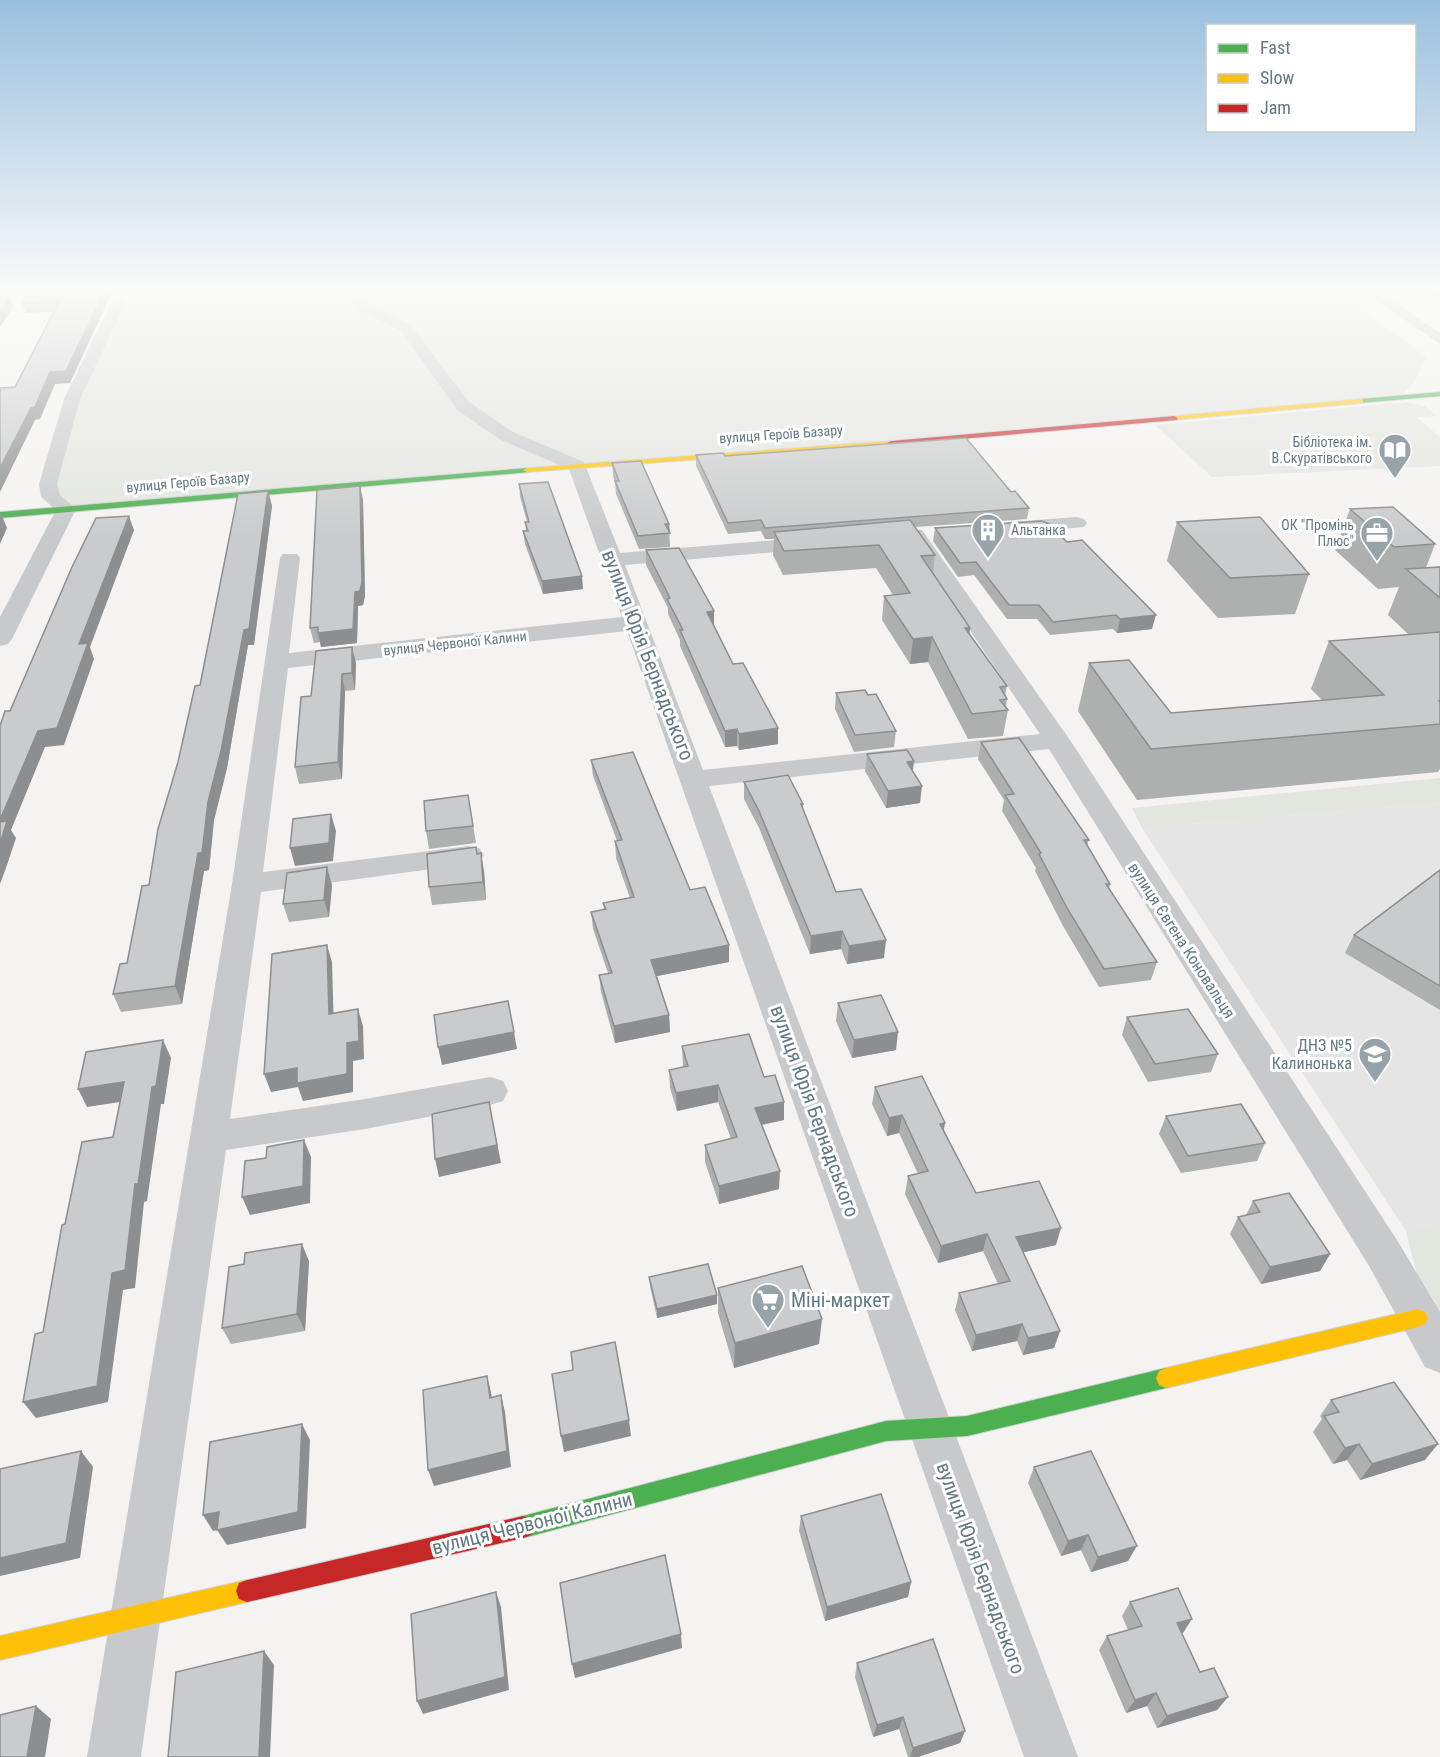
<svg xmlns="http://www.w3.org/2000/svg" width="1440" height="1757" font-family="'Roboto Condensed',sans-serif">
  <rect width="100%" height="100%" fill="#f4f3f2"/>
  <polygon fill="#e4e5e4" points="1440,803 1440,1223 1406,1231 1142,828"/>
  <g fill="#e3e5df">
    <polygon points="139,292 1339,292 1426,357 1415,381 1398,399 66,509 48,484 72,399 119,302 134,302"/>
    <polygon points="1406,402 1425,406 1437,416 1416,417 1440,437 1440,466 1212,477 1155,425"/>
    <polygon points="1440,778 1440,803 1142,828 1132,808"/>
    <polygon points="1440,1223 1440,1321 1422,1294 1406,1231"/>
  </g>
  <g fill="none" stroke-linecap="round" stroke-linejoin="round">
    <defs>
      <g id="fast">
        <polygon points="1440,392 1440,396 1360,403 1356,401 1360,399"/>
        <polygon points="527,468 531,470 530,472 0,518 0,512"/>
        <polygon points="1166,1368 1173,1371 1176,1378 1173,1385 1166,1388 967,1436 886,1441 523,1538 515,1535 512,1527 515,1519 523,1516 886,1421 967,1416"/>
      </g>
      <g id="slow">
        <polygon points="1360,399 1363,399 1363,403 1174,420 1170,418 1174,416"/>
        <polygon points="891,441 895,443 894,445 527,472 523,470 527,468"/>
        <polygon points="1418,1309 1425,1312 1428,1318 1425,1324 1418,1327 1166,1388 1159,1385 1156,1378 1159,1371 1166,1368"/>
        <polygon points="247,1580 255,1583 258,1591 255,1599 247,1602 0,1660 0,1636"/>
      </g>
      <g id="jam">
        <polygon points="1174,416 1178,418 1177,420 891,445 887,443 891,441"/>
        <polygon points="523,1516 531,1519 534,1527 531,1535 523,1538 247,1602 239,1599 236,1591 239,1583 247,1580"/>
      </g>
    </defs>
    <use href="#fast" stroke="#d0d1d2" stroke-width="2"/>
    <use href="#slow" stroke="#d0d1d2" stroke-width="2"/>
    <use href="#jam" stroke="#d0d1d2" stroke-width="2"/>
    <g fill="#c8c9ca" fill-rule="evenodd">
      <polygon points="343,292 357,292 367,303 411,325 469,402 513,432 584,462 620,553 812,537 819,539 822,543 819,547 812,549 625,565 703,770 1040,734 905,534 908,530 922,530 1070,740 1397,1240 1440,1312 1440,1373 1425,1367 1369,1266 1049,749 709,786 1078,1757 1024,1757 627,631 288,668 263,872 469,846 479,848 484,855 479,862 469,864 261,892 230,1119 365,1099 490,1077 503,1081 508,1091 503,1101 490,1105 365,1129 226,1150 141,1757 87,1757 232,884 280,558 283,554 297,554 300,558 289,653 622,617 569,469 501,440 457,410 401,331 357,309"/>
      <polygon points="1364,292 1379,292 1440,333 1440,344"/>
      <polygon points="119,298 126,302 80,399 57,484 60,495 76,509 12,639 8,644 0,646 0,617 56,510 41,497 39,484 64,399 112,302"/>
      <polygon points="1077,517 1084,519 1087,523 1084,527 1010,534 1003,532 1000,528 1003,524 1010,522"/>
    </g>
    <use href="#fast" fill="#4caf50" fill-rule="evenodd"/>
    <use href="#slow" fill="#ffc107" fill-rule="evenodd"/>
    <use href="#jam" fill="#c62828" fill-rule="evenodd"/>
  </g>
  <g fill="#aeafaf">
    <polygon points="1427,292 1440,292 1440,300"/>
    <polygon points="696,455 725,456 1011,492 1029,508 1027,519 915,527 935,555 933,573 970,628 969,635 1007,686 1005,696 1007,699 1006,707 1008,710 1003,736 968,739 928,662 910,664 882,620 884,596 893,595 876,568 783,575 773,555 774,539 765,539 761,531 728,534 696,466"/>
    <polygon points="612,463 669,524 670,547 639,549 616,494 615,482 613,476"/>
    <polygon points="519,484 583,589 543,594 525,544 523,531 526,531 525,522 527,522 520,497"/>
    <polygon points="268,491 272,506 254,645 248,645 227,768 214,820 209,870 204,871 182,1004 121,1012 113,994 127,963 149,885 200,685"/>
    <polygon points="363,499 365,596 363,605 358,606 357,643 321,647 320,642 314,643 310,628"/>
    <polygon points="1350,509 1435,544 1426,568 1440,567 1440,769 1438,772 1137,800 1078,711 1089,663 1171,713 1322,700 1311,689 1329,641 1409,635 1388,615 1399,587 1378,589 1335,550"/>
    <polygon points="1177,522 1309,574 1295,614 1218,618 1167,561"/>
    <polygon points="935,528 1152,629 1117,633 1113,629 1050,635 1037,619 1007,619 974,575 958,577 933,541"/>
    <polygon points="646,550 714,611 714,625 733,664 778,744 739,750 737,746 725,747 680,646 680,640 668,614 668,608 646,565"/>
    <polygon points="356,663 355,690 345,691 342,779 299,784 295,767 311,696"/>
    <polygon points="836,693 896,731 894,747 854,752 835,709"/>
    <polygon points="981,742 1089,840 1087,845 1110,884 1109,889 1157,962 1151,980 1099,987 1063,926 1035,871 1036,868 1002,811 1004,800 978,759"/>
    <polygon points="867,754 913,771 920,803 886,808 865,771"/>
    <polygon points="591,760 690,890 729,962 657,976 669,1015 670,1032 615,1043 601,992 599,975 608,973 593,929 591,912 604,909 603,903 630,898 616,858 615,841 617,841 593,776"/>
    <polygon points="744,782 803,804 803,810 836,892 884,958 847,964 841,949 810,954 759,828 744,799"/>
    <polygon points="468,795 476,843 429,849 426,831"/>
    <polygon points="477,854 484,871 486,900 432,905 429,887"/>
    <polygon points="1440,870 1440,1010 1345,953 1354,935"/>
    <polygon points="332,885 329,917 289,922 283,904"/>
    <polygon points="838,1003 896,1050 852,1058 836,1021"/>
    <polygon points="1127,1017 1218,1054 1211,1072 1148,1082 1122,1035"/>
    <polygon points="682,1046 764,1077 784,1120 762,1125 779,1189 719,1204 705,1162 705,1145 731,1139 718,1102 677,1111 670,1088 669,1070 683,1067"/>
    <polygon points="875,1087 944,1130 976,1193 1056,1245 1023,1252 1060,1331 1054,1348 1023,1355 1017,1341 972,1351 955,1310 959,1293 998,1284 983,1251 938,1263 905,1194 908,1176 918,1174 899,1133 887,1136 872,1104"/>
    <polygon points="1166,1116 1265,1143 1257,1161 1181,1173 1159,1134"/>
    <polygon points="1253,1201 1330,1254 1320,1271 1261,1284 1230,1234 1238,1217 1246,1215"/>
    <polygon points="309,1261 305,1331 231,1344 222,1328"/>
    <polygon points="649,1277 717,1304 657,1318 650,1286"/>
    <polygon points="718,1288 819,1344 734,1368 718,1313"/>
    <polygon points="1331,1400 1425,1460 1360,1480 1347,1460 1333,1464 1313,1432 1322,1419 1320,1416"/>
    <polygon points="1034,1467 1128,1561 1091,1572 1081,1550 1061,1556 1028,1483"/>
    <polygon points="801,1516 911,1582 908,1597 825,1621 799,1531"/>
    <polygon points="1130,1602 1183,1633 1181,1633 1200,1672 1228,1697 1217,1710 1157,1728 1147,1706 1126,1713 1099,1650 1107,1636 1128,1630 1122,1616"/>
    <polygon points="857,1663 965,1731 960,1743 918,1757 908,1757 899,1729 873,1737 855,1677"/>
  </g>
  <g fill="#8d8e8f">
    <polygon points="104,292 112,292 70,383 55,384 40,419 35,420 0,492 0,468 31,408 50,372"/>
    <polygon points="10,296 13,307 0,327 0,311"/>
    <polygon points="60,300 64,311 26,313 22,303"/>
    <polygon points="360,486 363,499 365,596 363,605 358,606 357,643 321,647 318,633 355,592"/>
    <polygon points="268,491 272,506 254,645 248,645 227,768 214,820 209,870 204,871 182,1004 175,986 198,853"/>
    <polygon points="1,513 7,528 0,544 0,515"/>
    <polygon points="129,516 134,530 90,647 94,659 64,745 45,747 11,830 16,838 6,868 0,884 0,820 38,731 79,644"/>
    <polygon points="665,524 669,524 670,533"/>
    <polygon points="582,576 583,589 543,594 542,581"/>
    <polygon points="714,611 714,627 707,612"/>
    <polygon points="1156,615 1152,629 1117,633 1120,619"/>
    <polygon points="965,628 970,628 967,652"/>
    <polygon points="932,637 928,662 910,664 913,639"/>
    <polygon points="352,647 356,663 355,690 352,673"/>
    <polygon points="342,674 345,691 342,779 338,762"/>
    <polygon points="778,728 778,744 739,750 739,734"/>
    <polygon points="737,729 737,746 725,747 725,731"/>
    <polygon points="914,761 912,778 907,762"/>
    <polygon points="922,786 920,803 886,808 888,791"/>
    <polygon points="331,814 336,831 333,861 295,866 290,848"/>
    <polygon points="481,853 484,871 486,900 483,882"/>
    <polygon points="327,867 332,885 329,917 324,900"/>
    <polygon points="842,931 841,949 810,954 811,936"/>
    <polygon points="886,940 884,958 847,964 849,946"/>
    <polygon points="327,945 332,962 334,1031 329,1014"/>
    <polygon points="729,945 729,962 652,977 651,960"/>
    <polygon points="358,1009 363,1026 364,1059 353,1061 353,1092 303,1101 298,1087 271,1092 264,1074 347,1043"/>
    <polygon points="669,1015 670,1032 615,1043 614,1026"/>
    <polygon points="514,1032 517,1049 442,1065 438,1047"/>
    <polygon points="898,1032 896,1050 852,1058 854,1040"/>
    <polygon points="163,1040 171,1058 164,1104 161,1104 147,1201 144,1202 135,1288 123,1290 108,1402 36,1418 23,1402 112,1273 135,1184 152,1087"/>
    <polygon points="124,1082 133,1100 87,1107 78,1089"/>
    <polygon points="718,1085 718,1102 677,1111 676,1093"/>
    <polygon points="489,1102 501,1163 439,1177 435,1159"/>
    <polygon points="784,1102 784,1120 754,1126 755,1108"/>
    <polygon points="902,1115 899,1133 887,1136 889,1118"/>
    <polygon points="945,1123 942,1141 940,1124"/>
    <polygon points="304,1140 311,1157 310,1203 250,1215 242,1197"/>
    <polygon points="780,1171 779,1189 719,1204 719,1186"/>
    <polygon points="1061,1228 1056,1245 1011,1255 1016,1237"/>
    <polygon points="987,1234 983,1251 938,1263 941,1246"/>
    <polygon points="302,1244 309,1261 305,1331 297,1314"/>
    <polygon points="1330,1254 1320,1271 1261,1284 1270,1267"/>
    <polygon points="717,1295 717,1304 657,1318 657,1309"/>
    <polygon points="822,1319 819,1344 734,1368 735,1343"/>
    <polygon points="1022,1324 1017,1341 972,1351 976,1335"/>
    <polygon points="1060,1331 1054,1348 1023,1355 1028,1338"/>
    <polygon points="487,1376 491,1392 494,1414 490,1398"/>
    <polygon points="501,1395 505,1412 511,1467 434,1486 428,1470"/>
    <polygon points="629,1420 631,1436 564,1452 561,1436"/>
    <polygon points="302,1424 310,1440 306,1528 227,1545 217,1530 213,1531 203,1515 219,1512"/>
    <polygon points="1359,1444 1347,1460 1333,1464 1345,1448"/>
    <polygon points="1438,1444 1425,1460 1360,1480 1372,1464"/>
    <polygon points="81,1451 93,1467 80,1558 0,1576 0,1558"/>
    <polygon points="1088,1535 1081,1550 1061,1556 1068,1541"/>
    <polygon points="1137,1546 1128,1561 1091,1572 1098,1557"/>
    <polygon points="911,1582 908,1597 825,1621 827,1607"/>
    <polygon points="496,1592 501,1607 509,1690 423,1714 417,1701"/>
    <polygon points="1192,1619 1183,1633 1167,1637 1177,1623"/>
    <polygon points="681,1634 682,1648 575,1678 572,1664"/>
    <polygon points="264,1651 274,1665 270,1757 259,1757"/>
    <polygon points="1156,1693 1147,1706 1126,1713 1135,1700"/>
    <polygon points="1228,1697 1217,1710 1157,1728 1167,1716"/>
    <polygon points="36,1706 51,1719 45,1757 27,1757"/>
    <polygon points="903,1717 899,1729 873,1737 877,1725"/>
    <polygon points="965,1731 960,1743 918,1757 910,1757 913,1748"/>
  </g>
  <g fill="#cacbcc" stroke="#8d8e8f" stroke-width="1.5">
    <polygon points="28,292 104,292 66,371 50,372 35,407 31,408 0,468 0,388 15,387 60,300 22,303"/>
    <polygon points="10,296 0,311 0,297"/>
    <polygon points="966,438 1011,492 1015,491 1029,508 765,528 761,520 728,523 696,455 723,453 725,456"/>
    <polygon points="641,461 669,524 665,524 670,533 638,536 615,481 619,481 612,463"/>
    <polygon points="548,482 582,576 542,581 523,531 528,531 525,522 529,522 519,484"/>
    <polygon points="360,486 362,582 360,591 355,592 353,629 318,633 318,627 310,628 317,490"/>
    <polygon points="268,491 249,629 244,630 221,751 208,802 202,853 198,853 175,986 113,994 120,964 127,963 142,886 149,885 158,829 178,762 195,686 200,685 238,494"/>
    <polygon points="1393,507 1435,544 1394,547 1350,509"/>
    <polygon points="129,516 79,644 88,643 57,728 38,731 0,820 0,726 5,711 10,711 72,567 96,518"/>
    <polygon points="1260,517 1309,574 1230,578 1177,522"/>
    <polygon points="910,520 935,555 921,556 970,628 965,628 1007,686 1000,687 1007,699 1000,700 1008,710 972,714 932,637 913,639 884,596 910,593 879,545 784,551 774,532"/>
    <polygon points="1042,521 1049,524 1067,542 1082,540 1156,615 1120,619 1116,615 1053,622 1039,605 1009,605 976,562 960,563 935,528"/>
    <polygon points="679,548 714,611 707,612 733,664 743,663 778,728 739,734 737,729 725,731 680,630 683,630 667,599 670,598 646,550"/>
    <polygon points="1440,567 1440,598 1406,569"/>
    <polygon points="1440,632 1440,701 1439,701 1440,702 1440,724 1151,749 1089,663 1129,660 1171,713 1384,695 1329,641"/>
    <polygon points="352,647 352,673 342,674 338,762 295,767 301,697 311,696 316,651"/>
    <polygon points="865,690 868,695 876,694 896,731 855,735 836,693"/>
    <polygon points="1019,738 1089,840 1084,840 1110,884 1106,884 1157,962 1104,969 1067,908 1039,854 1041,853 1005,795 1014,794 981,742"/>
    <polygon points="907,750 914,761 907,762 922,786 888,791 867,754"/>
    <polygon points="633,752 690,890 705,887 729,945 651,960 669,1015 614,1026 599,975 612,973 591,912 606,909 603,903 634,897 615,841 622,840 591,760"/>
    <polygon points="788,775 803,804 801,804 836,892 861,889 886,940 849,946 842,931 811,936 759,811 744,782"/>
    <polygon points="468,795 473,826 426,831 424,801"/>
    <polygon points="331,814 329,843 290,848 293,819"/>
    <polygon points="7,821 0,844 0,822"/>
    <polygon points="476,847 477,854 481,853 483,882 429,887 427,854"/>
    <polygon points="327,867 324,900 283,904 287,873"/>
    <polygon points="1440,870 1440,986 1354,935"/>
    <polygon points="327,945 329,1014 358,1009 359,1041 347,1043 347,1074 297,1083 297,1068 264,1074 272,954"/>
    <polygon points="881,995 898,1032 854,1040 838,1003"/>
    <polygon points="508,1001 514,1032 438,1047 434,1015"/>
    <polygon points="1188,1009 1218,1054 1155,1064 1127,1017"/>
    <polygon points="749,1034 764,1077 775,1075 784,1102 755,1108 780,1171 719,1186 705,1145 737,1137 718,1085 676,1093 669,1070 688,1066 682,1046"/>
    <polygon points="163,1040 156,1086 152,1087 138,1184 135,1184 125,1270 112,1273 97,1386 23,1402 35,1334 43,1332 62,1225 65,1224 82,1142 113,1137 124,1082 78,1089 86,1052"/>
    <polygon points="922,1076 945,1123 940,1124 976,1193 1039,1181 1061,1228 1016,1237 1060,1331 1028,1338 1022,1324 976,1335 959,1293 1010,1281 987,1234 941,1246 908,1176 928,1171 902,1115 889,1118 875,1087"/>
    <polygon points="489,1102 497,1145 435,1159 432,1114"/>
    <polygon points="1241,1104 1265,1143 1188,1156 1166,1116"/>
    <polygon points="304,1140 303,1186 242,1197 245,1161 266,1158 267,1147"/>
    <polygon points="1289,1193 1330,1254 1270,1267 1238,1217 1260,1212 1253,1201"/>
    <polygon points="302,1244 297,1314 222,1328 229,1267 244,1264 245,1253"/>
    <polygon points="708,1264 717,1295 657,1309 649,1277"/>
    <polygon points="802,1266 822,1319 735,1343 718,1288"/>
    <polygon points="615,1342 629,1420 561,1436 552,1374 573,1370 571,1352"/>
    <polygon points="487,1376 490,1398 501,1395 507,1451 428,1470 423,1390"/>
    <polygon points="1394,1382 1438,1444 1372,1464 1359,1444 1345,1448 1324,1416 1339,1412 1331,1400"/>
    <polygon points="302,1424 298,1512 217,1530 219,1512 203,1515 210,1442"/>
    <polygon points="81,1451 66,1543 0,1558 0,1469"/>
    <polygon points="1091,1451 1137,1546 1098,1557 1088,1535 1068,1541 1034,1467"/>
    <polygon points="881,1494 911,1582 827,1607 801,1516"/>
    <polygon points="665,1555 681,1634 572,1664 560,1583"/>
    <polygon points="1178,1588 1192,1619 1177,1623 1200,1672 1214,1668 1228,1697 1167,1716 1156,1693 1135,1700 1107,1636 1142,1626 1130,1602"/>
    <polygon points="496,1592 505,1677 417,1701 411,1614"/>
    <polygon points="933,1639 965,1731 913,1748 903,1717 877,1725 857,1663"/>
    <polygon points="264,1651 259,1757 168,1757 176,1672"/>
    <polygon points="36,1706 27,1757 0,1757 0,1715"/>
  </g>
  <linearGradient id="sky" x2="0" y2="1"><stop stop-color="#9ac0df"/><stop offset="0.54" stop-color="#fafaf9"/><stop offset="1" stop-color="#fafaf9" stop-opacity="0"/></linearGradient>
  <rect width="1440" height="538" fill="url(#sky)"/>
  <defs>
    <symbol id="library-pin" viewBox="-11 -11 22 30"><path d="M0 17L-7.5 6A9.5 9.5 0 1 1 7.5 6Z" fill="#96a4aa" stroke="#fff"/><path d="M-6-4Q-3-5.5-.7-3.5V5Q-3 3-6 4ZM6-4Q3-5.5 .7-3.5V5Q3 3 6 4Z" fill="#fff"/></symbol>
    <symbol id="building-pin" viewBox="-11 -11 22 30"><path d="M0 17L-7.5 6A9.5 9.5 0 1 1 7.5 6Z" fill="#96a4aa" stroke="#fff"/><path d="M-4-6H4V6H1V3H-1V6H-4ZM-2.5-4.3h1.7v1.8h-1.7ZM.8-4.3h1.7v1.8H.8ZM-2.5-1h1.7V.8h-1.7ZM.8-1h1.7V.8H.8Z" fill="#fff"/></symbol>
    <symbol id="office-pin" viewBox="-11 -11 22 30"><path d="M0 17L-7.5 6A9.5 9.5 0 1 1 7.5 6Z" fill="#96a4aa" stroke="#fff"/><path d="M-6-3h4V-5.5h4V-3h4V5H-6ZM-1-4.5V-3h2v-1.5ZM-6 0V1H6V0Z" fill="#fff"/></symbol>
    <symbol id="school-pin" viewBox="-11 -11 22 30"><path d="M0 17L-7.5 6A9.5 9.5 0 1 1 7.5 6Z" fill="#96a4aa" stroke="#fff"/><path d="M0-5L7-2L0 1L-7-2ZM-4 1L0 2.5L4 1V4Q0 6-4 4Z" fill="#fff"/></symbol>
    <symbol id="supermarket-pin" viewBox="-11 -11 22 30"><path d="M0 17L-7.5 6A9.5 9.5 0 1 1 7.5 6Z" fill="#96a4aa" stroke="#fff"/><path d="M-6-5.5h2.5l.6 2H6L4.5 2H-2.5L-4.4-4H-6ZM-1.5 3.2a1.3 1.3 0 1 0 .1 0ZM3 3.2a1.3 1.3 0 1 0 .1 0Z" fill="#fff"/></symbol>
  </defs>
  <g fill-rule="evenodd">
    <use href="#library-pin" x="1376" y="431" width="38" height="52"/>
    <use href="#building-pin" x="969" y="511" width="38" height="52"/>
    <use href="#office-pin" x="1358" y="514" width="38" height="52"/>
    <use href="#school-pin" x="1356" y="1035" width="38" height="52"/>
    <use href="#supermarket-pin" x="749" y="1281" width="38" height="52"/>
  </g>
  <g text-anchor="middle" stroke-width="6" stroke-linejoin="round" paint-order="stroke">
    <g font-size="14" fill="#637a83" stroke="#fff">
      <text transform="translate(781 434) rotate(-4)" y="5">вулиця Героїв Базару</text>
      <text transform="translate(188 482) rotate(-5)" y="5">вулиця Героїв Базару</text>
      <text transform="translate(455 643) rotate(-6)" y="5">вулиця Червоної Калини</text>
    </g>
    <g font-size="14" fill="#637a83" stroke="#fff" text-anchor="end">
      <text x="1372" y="447">Бібліотека ім.<tspan x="1372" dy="16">В.Скуратівського</tspan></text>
      <text x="1354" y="530">ОК "Промінь<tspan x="1354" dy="16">Плюс"</tspan></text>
      <text x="1011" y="535" text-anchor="start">Альтанка</text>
    </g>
    <g font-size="16" fill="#637a83" stroke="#fff">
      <text transform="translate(1182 940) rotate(57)" y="6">вулиця Євгена Коновальця</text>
    </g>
    <g font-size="16" fill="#637a83" stroke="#fff" text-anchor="end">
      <text x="1352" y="1051">ДНЗ №5<tspan x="1352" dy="18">Калинонька</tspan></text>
    </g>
    <g font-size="20" fill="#637a83" stroke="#fff">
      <text transform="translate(648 655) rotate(69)" y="7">вулиця Юрія Бернадського</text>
      <text transform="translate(815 1111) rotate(70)" y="7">вулиця Юрія Бернадського</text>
      <text transform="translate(532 1523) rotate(-14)" y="7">вулиця Червоної Калини</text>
      <text transform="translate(981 1568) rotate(70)" y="7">вулиця Юрія Бернадського</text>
    </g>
    <g font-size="20" fill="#637a83" stroke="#fff" text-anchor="start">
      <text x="791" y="1307">Міні-маркет</text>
    </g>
  </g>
  <rect x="1206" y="24" width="210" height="108" fill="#ffffff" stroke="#c1cacd" stroke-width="1.5"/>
  <rect x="1218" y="44" width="30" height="9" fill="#4caf50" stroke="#c1cacd" stroke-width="1.5"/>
  <text x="1260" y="54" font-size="18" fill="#637a83">Fast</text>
  <rect x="1218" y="74" width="30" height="9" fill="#ffc107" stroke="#c1cacd" stroke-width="1.5"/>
  <text x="1260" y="84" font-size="18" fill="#637a83">Slow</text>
  <rect x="1218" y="104" width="30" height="9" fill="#c62828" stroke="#c1cacd" stroke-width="1.5"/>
  <text x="1260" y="114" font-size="18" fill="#637a83">Jam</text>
</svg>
